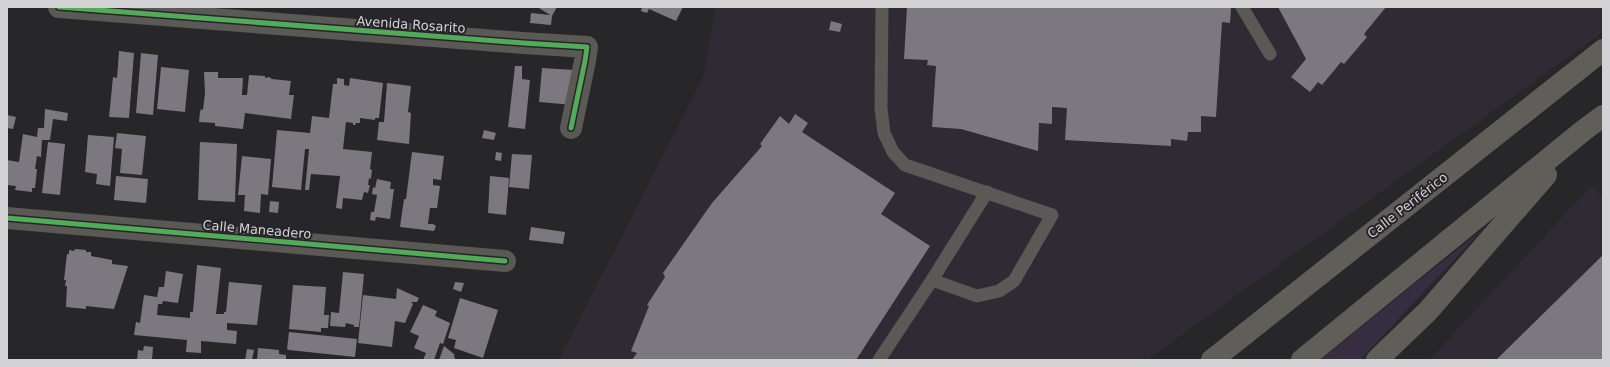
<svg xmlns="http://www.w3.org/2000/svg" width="1610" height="367" font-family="'DejaVu Sans',sans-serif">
  <rect width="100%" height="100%" fill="#272629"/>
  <g fill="#2f2a33">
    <polygon points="715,7 1603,7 1603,32 1147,360 559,360 704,74"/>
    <polygon points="1592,185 1603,198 1603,360 1429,360"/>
  </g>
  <polygon fill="#372d40" points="1483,229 1360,360 1320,360"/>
  <g fill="#7c7880">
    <polygon points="539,7 557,7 552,16 551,25 530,23 531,13 550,15 539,8"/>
    <polygon points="642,7 683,7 676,21 649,9 647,13 641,11"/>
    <polygon points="907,7 1231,8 1230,23 1222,22 1216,117 1201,116 1201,132 1188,132 1187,141 1171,139 1171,146 1065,140 1067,108 1052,107 1052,124 1039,123 1038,151 961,129 932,127 936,66 927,65 928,60 904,59"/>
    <polygon points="1278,7 1386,7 1364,34 1367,37 1344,64 1341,62 1322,85 1318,82 1310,92 1291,77 1306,59"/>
    <polygon points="831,21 842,24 840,32 829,30"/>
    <polygon points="119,51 134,53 129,118 109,117 113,77 117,78"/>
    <polygon points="141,53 158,55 153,115 136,113"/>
    <polygon points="515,66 522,66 522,79 530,80 525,129 508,127"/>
    <polygon points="161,67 189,70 185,112 157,109"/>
    <polygon points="542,68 574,70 573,105 539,102"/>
    <polygon points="204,72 218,72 218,78 243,78 242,95 247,95 249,75 265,76 265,78 269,77 272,79 291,81 289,95 294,95 291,119 245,113 243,129 215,126 215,123 199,122 200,112 201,109 203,110 205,93"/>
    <polygon points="337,78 344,79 344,85 349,86 350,78 383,83 379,118 375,118 375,120 360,118 360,123 356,123 355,125 353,125 353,123 346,122 343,149 372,152 370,169 372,170 371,179 369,178 368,185 370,185 368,193 364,192 362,200 343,198 342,209 336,208 340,176 311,174 309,190 305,190 309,149 305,149 301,190 272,187 277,130 310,133 312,116 329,118 333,84 337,84"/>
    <polygon points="387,83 411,86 408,112 411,113 409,144 377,140 379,122 384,122"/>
    <polygon points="45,109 68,113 67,121 53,119 50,140 42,140 41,157 37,156 35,169 37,169 35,188 32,188 32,192 15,190 16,186 7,185 7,160 19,162 23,134 37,137 38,128 44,128"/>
    <polygon points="795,114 808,123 802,132 895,193 881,214 930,246 856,360 632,360 637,353 631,351 649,306 647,305 665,277 663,273 712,203 762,146 760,144 780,116 789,124"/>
    <polygon points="7,115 16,117 13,129 7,128"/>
    <polygon points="484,130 496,133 494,140 482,138"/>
    <polygon points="117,133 146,136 142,175 120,173 122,149 115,148"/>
    <polygon points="88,135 114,137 110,186 96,184 97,174 85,172"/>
    <polygon points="48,142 65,144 60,195 42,193"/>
    <polygon points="200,142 237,144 235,202 198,200"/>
    <polygon points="412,152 444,156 441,180 433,179 433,185 440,186 437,208 430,208 428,224 433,224 436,226 434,231 400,227 404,199 406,199"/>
    <polygon points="496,152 502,153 501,161 495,160"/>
    <polygon points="512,154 532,155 529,189 509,187"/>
    <polygon points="242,156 271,159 268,195 261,194 260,213 244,211 245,195 238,195"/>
    <polygon points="116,176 148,179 146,203 114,200"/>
    <polygon points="490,176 509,178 506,215 488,213"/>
    <polygon points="377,179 391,182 390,189 394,189 390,219 376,217 375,221 370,220 371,212 374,212 377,195 372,194 373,187 375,188"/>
    <polygon points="270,201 279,202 278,213 269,212"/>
    <polygon points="531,227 565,232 563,244 529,240"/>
    <polygon points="75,249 86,250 86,252 91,252 91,256 112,260 112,264 128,266 114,309 86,306 86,309 66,307 67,286 65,286 66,280 64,280 67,254 69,254 69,250 74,251"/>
    <polygon points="1603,255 1603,360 1496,360"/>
    <polygon points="197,265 221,268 216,314 224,314 224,312 226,312 229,282 262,285 257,325 227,323 227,330 237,331 236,344 201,341 201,353 186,352 187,340 134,335 136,322 140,323 144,295 157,297 159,287 164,287 166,271 183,274 178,303 163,301 162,304 158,304 157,315 190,318 190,312 193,312"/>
    <polygon points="343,272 364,274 359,327 354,327 354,325 346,323 345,327 330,326 331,312 339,313"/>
    <polygon points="455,282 464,283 461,292 453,289"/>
    <polygon points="293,285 326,287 324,315 329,315 328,328 321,328 321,332 289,329"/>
    <polygon points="397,288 419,298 417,302 411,302 413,304 405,323 395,321 392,347 358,343 363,295 396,299"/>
    <polygon points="460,298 498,310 483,358 454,348 456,340 448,338"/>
    <polygon points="423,305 437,311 435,316 450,323 443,344 440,343 434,360 423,360 426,353 414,348 419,336 410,332"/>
    <polygon points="289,332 357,339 355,357 289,350 287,349"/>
    <polygon points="144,346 153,347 152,360 137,360 138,350 143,351"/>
    <polygon points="444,346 454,354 455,360 439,360"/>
    <polygon points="258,348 279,350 279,354 286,355 286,360 257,360"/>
    <polygon points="247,349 254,350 252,360 245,360"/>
  </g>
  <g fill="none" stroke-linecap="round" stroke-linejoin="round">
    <g stroke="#5a5956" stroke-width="13">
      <polyline points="882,7 881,108 884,133 893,152 905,165 1052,215 1014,281 999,291 977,296 932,280"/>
      <polyline points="1242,7 1270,54"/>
      <polyline points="879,360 932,280 987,192"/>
    </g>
    <g stroke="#5a5956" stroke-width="22">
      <polyline points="59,7 523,43 587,47 585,61 571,128"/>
      <polyline points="7,218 505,261"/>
    </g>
    <g stroke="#5f5e58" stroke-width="22">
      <polyline points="1212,360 1603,50"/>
      <polyline points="1302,360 1584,130 1603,116"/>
      <polyline points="1377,360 1428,311 1546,175"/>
    </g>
    <defs>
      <g id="cycleway">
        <polyline points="59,7 523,43 587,47 585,61 571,128"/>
        <polyline points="7,218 505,261"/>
      </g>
    </defs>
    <use href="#cycleway" stroke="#27252a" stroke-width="8"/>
    <use href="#cycleway" stroke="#51ab58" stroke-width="5"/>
  </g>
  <g text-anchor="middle" stroke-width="4" stroke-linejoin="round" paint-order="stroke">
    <g font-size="13" fill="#d3d2d4" stroke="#27252a">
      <text transform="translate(411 24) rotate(4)" y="5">Avenida Rosarito</text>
      <text transform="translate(1407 205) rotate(-38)" y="5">Calle Periférico</text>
      <text transform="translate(257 229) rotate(5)" y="5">Calle Maneadero</text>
    </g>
  </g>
  <rect width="1610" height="367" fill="none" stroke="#d3d2d4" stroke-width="16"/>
</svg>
